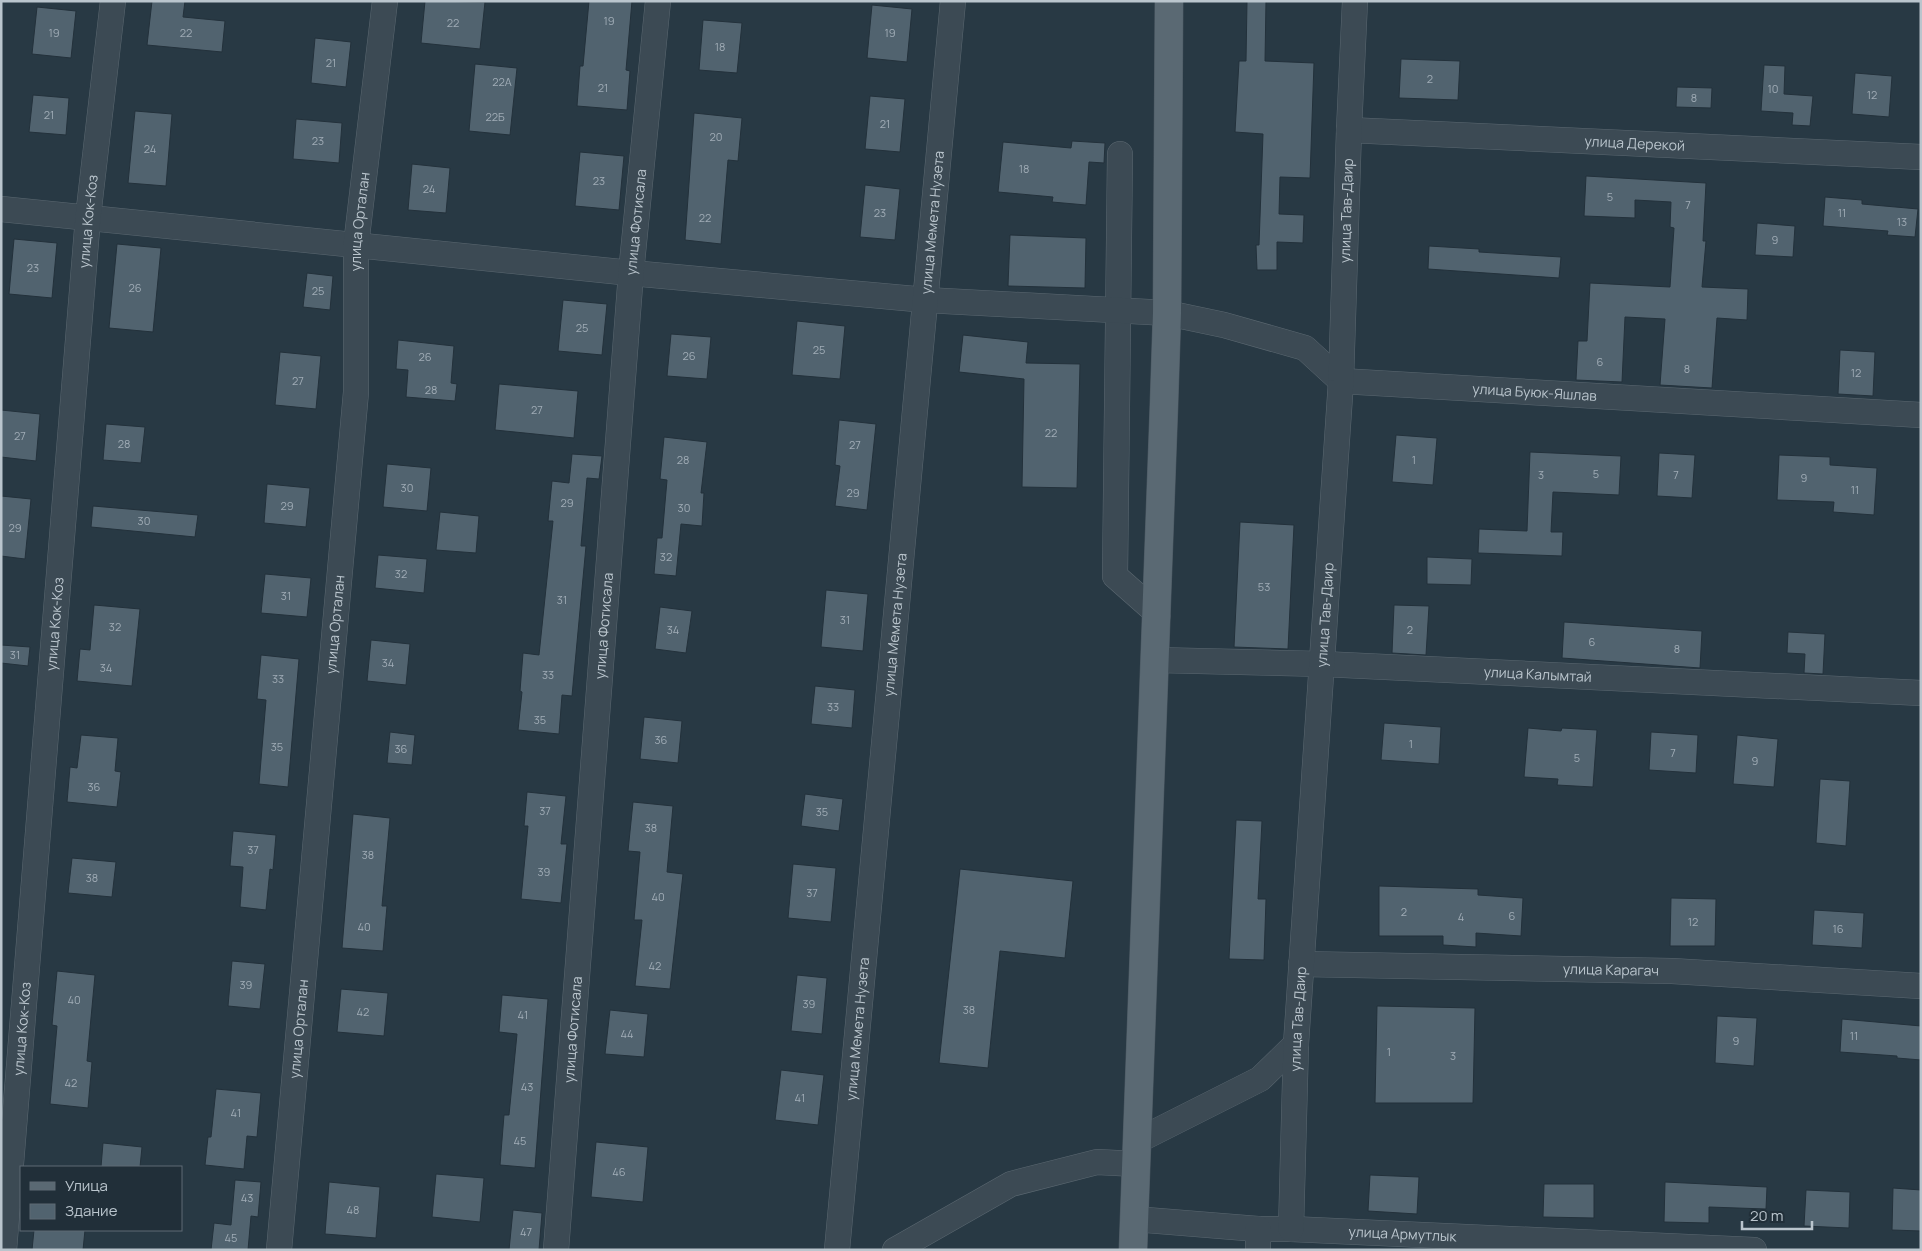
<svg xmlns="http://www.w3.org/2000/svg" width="1922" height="1251" font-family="Manrope,sans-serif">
  <rect width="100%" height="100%" fill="#283944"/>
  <g fill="#51636f" stroke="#23313b">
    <polygon points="152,1 185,1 183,17 225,21 222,52 147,45"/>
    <polygon points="425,1 485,2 480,49 421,43"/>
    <polygon points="589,1 632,1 626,70 630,71 627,110 577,106 580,66 583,66"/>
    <polygon points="1247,1 1266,1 1265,61 1314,63 1310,178 1280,177 1279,214 1304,215 1303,243 1277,242 1277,270 1257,270 1256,245 1259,245 1263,134 1235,132 1239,61 1246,61"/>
    <polygon points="872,5 912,9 907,62 867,58"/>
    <polygon points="37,7 76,11 71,58 32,54"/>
    <polygon points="703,20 742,23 737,73 699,70"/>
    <polygon points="315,38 351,42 346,87 311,83"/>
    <polygon points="1401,59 1460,61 1458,100 1399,98"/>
    <polygon points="475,64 517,68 510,135 469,131"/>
    <polygon points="1764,65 1785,66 1784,94 1813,96 1810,126 1792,125 1793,113 1761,111"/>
    <polygon points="1855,73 1892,76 1889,117 1852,114"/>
    <polygon points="1677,87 1712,88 1711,108 1676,107"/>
    <polygon points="33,95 69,98 66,135 29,132"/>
    <polygon points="870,96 905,99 900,152 865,149"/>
    <polygon points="135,111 172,114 166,186 128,183"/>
    <polygon points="694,113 742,118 738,161 728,160 721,244 685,240"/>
    <polygon points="296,119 342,123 339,163 293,159"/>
    <polygon points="1072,141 1105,143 1104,163 1089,162 1086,205 1052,202 1053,197 998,192 1003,142 1071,148"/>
    <polygon points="580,152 624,156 619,210 575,206"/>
    <polygon points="412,164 450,168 446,213 408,210"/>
    <polygon points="1586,176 1706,183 1703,241 1706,241 1702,287 1748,289 1747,320 1717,318 1712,388 1660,385 1665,319 1625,317 1622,382 1576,380 1578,341 1587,341 1590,283 1670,287 1674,228 1670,227 1671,202 1635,200 1635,218 1584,216"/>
    <polygon points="865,185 900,189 895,240 860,237"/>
    <polygon points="1825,197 1862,200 1862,204 1918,209 1915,237 1887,235 1888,231 1823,226"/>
    <polygon points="1757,223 1795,226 1793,257 1755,255"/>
    <polygon points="1010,235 1086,238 1085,288 1008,286"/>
    <polygon points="14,239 57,243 52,298 9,294"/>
    <polygon points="117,244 161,248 153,332 109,328"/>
    <polygon points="1429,246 1479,249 1479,252 1561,257 1559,278 1428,269"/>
    <polygon points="307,273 333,276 330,310 303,307"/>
    <polygon points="563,300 607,304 602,355 558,351"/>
    <polygon points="797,321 845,326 840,379 792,375"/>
    <polygon points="671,334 711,337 707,379 667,376"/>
    <polygon points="963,335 1028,342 1026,363 1080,364 1077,488 1022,487 1024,379 959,372"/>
    <polygon points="398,340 454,346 451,383 457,384 455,401 406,397 408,370 396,369"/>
    <polygon points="1840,350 1875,352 1873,396 1838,394"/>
    <polygon points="280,352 321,356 316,409 275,405"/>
    <polygon points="499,384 578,391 574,438 495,430"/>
    <polygon points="1,410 40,414 36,461 1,457"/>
    <polygon points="839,420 876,424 867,510 835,506 840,466 835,465"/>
    <polygon points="106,424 145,427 141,463 103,460"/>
    <polygon points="1396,435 1437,438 1433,485 1392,482"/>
    <polygon points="664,437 707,442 701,493 704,493 702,526 681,524 676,576 654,574 657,538 662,538 667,480 660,479"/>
    <polygon points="1530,452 1621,456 1619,495 1553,492 1551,532 1563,532 1562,556 1478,553 1479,529 1527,531"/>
    <polygon points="1659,453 1695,455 1692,498 1657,496"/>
    <polygon points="572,454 602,456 599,479 587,478 581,546 586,546 572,696 562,695 559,734 518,730 522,692 520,691 523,653 539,655 553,521 548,521 552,481 569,483"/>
    <polygon points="1779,455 1830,457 1830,465 1877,468 1874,515 1833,512 1834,502 1777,500"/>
    <polygon points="387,464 431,468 427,511 383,507"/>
    <polygon points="267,484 310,488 306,527 264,523"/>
    <polygon points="1,496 31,499 25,559 1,556"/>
    <polygon points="93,506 198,515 195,537 91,527"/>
    <polygon points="440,512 479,516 476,553 436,550"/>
    <polygon points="1240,522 1294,525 1288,649 1234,647"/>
    <polygon points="378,555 427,559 424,593 375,588"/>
    <polygon points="1427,557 1472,559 1471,585 1427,584"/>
    <polygon points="265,574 311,578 307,617 261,613"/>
    <polygon points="826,590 868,594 863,651 821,647"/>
    <polygon points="94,605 140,609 132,686 77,681 80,649 90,650"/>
    <polygon points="1394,605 1429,606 1426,655 1392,653"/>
    <polygon points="660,607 692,611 686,653 655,649"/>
    <polygon points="1564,622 1702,631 1700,668 1562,658"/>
    <polygon points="1788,632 1825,634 1823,674 1804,673 1805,654 1787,653"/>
    <polygon points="371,640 410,644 406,685 367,681"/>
    <polygon points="1,645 30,647 28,666 1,663"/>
    <polygon points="261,655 299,659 288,787 259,784 266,700 257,699"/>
    <polygon points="815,686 855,690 852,728 811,724"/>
    <polygon points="644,717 682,721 678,763 640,759"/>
    <polygon points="1384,723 1441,727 1439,764 1381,760"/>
    <polygon points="1528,728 1561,731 1562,728 1597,730 1593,787 1557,785 1558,779 1524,777"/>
    <polygon points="390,732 415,735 412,765 387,763"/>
    <polygon points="1651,732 1698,735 1696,773 1649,770"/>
    <polygon points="81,735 118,738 115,771 121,772 117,807 67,802 70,767 77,768"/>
    <polygon points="1737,735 1778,739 1774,787 1733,784"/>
    <polygon points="1820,779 1850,781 1846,846 1816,843"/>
    <polygon points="527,792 566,796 561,844 567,844 561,903 521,899 528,826 524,826"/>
    <polygon points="805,794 843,799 839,831 801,826"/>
    <polygon points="633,802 673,806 667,872 683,874 670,989 635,986 642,920 634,920 640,852 628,851"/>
    <polygon points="353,814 390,818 382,906 387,906 383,951 342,948"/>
    <polygon points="1236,820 1262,821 1258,899 1266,899 1264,960 1229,959"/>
    <polygon points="233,831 276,835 273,870 270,869 266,910 240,907 243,867 230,866"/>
    <polygon points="72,858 116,862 112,897 68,893"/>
    <polygon points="793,864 836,868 831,922 788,918"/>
    <polygon points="960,869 1073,881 1065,958 1000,951 988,1068 939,1063"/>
    <polygon points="1379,886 1478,889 1478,895 1523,898 1521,936 1476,933 1476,947 1443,945 1443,936 1379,936"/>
    <polygon points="1671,898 1716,899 1715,946 1670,946"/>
    <polygon points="1814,910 1864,913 1862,948 1812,945"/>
    <polygon points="232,961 265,964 260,1009 228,1006"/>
    <polygon points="57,971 95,975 87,1061 92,1062 88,1108 50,1104 57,1026 52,1025"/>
    <polygon points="797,975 827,978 822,1034 791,1031"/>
    <polygon points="341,989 388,993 384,1036 337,1032"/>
    <polygon points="502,995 548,999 535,1168 500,1165 504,1115 509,1115 517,1034 499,1032"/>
    <polygon points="1377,1006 1475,1008 1473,1103 1375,1103"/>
    <polygon points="610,1010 648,1014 644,1057 605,1054"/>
    <polygon points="1717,1016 1757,1018 1754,1066 1715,1063"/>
    <polygon points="1842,1019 1921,1026 1921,1060 1897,1058 1897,1056 1840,1052"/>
    <polygon points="781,1070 824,1075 818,1125 775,1120"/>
    <polygon points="216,1089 261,1093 257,1137 247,1136 244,1169 205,1165 208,1137 211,1137"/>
    <polygon points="596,1142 648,1147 643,1202 591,1197"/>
    <polygon points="103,1143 142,1147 140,1167 101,1167"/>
    <polygon points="436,1174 484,1178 480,1222 432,1217"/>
    <polygon points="1370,1175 1419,1177 1417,1214 1368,1211"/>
    <polygon points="235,1180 261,1182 258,1217 251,1216 248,1250 211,1250 214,1223 231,1225"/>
    <polygon points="329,1182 380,1187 376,1238 325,1234"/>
    <polygon points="1665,1182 1767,1187 1766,1209 1709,1207 1709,1223 1664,1222"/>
    <polygon points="1544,1184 1594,1184 1594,1218 1543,1217"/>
    <polygon points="1893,1188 1921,1190 1921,1231 1892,1230"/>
    <polygon points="1806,1190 1850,1192 1849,1228 1804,1226"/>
    <polygon points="513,1210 542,1213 539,1250 509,1250"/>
    <polygon points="34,1230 85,1230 83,1250 32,1250"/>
  </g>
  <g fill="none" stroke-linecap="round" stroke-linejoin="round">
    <defs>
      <g id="minor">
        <path id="s1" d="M1349,130l572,27"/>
        <polyline points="1120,154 1115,576 1158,614"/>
        <path id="s2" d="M1,209l630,64 295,27 241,13 57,12 81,23 36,33 580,34"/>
        <path id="s3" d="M1156,660l167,4 598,29"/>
        <path id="s4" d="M1301,964l371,7 249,15"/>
        <polyline points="1137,1141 1260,1079 1296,1044"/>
        <path id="s5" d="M1134,1219l124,10h33l463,21"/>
        <path id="s6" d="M1291,1229l5,-185 45,-663 8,-251 6,-129"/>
        <path id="s7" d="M4,1250l84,-1033 25,-216"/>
        <path id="s8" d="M279,1250l77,-858v-147l29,-244"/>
        <path id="s9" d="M556,1250l75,-977 27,-272"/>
        <path id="s10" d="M837,1250l116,-1249"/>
        <polyline points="895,1250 1011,1184 1097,1162 1136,1164"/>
        <polyline points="1258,1250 1258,1229"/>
      </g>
      <polyline id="major" points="1133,1250 1164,404 1167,313 1169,1"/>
    </defs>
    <use href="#minor" stroke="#5b6871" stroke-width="26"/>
    <use href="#major" stroke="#495660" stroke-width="29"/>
    <use href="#minor" stroke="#3c4a54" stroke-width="25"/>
    <use href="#major" stroke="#5a6973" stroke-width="28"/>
  </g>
  <g text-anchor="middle" stroke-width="5" stroke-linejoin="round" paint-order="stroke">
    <g font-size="11" fill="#a0acb6">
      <text x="609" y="25">19</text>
      <text x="453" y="27">22</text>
      <text x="54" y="37">19</text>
      <text x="186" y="37">22</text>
      <text x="890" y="37">19</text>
      <text x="720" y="51">18</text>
      <text x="331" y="67">21</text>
      <text x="1430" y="83">2</text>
      <text x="502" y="86">22А</text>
      <text x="603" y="92">21</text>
      <text x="1773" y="93">10</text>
      <text x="1872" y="99">12</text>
      <text x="1694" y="102">8</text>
      <text x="49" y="119">21</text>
      <text x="495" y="121">22Б</text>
      <text x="885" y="128">21</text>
      <text x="716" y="141">20</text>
      <text x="318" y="145">23</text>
      <text x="150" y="153">24</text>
      <text x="1024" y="173">18</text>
      <text x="599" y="185">23</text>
      <text x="429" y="193">24</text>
      <text x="1610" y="201">5</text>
      <text x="1688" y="209">7</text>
      <text x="880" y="217">23</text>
      <text x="1842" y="217">11</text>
      <text x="705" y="222">22</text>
      <text x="1902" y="226">13</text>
      <text x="1775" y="244">9</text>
      <text x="33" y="272">23</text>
      <text x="135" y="292">26</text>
      <text x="318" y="295">25</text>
      <text x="582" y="332">25</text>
      <text x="819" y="354">25</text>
      <text x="689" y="360">26</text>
      <text x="425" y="361">26</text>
      <text x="1600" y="366">6</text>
      <text x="1687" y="373">8</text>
      <text x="1856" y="377">12</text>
      <text x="298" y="385">27</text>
      <text x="431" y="394">28</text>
      <text x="537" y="414">27</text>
      <text x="1051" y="437">22</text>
      <text x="20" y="440">27</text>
      <text x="124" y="448">28</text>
      <text x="855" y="449">27</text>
      <text x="683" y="464">28</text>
      <text x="1414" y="464">1</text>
      <text x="1596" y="478">5</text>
      <text x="1541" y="479">3</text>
      <text x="1676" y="479">7</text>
      <text x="1804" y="482">9</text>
      <text x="407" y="492">30</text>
      <text x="1855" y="494">11</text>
      <text x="853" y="497">29</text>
      <text x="567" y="507">29</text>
      <text x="287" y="510">29</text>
      <text x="684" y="512">30</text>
      <text x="144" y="525">30</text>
      <text x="15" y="532">29</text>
      <text x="666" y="561">32</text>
      <text x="401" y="578">32</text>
      <text x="1264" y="591">53</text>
      <text x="286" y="600">31</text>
      <text x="562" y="604">31</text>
      <text x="845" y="624">31</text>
      <text x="115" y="631">32</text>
      <text x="673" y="634">34</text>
      <text x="1410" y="634">2</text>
      <text x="1592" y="646">6</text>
      <text x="1677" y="653">8</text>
      <text x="15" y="659">31</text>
      <text x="388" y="667">34</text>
      <text x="106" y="672">34</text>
      <text x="548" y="679">33</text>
      <text x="278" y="683">33</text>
      <text x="833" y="711">33</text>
      <text x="540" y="724">35</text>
      <text x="661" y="744">36</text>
      <text x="1411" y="748">1</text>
      <text x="277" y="751">35</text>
      <text x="401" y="753">36</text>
      <text x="1673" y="757">7</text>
      <text x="1577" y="762">5</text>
      <text x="1755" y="765">9</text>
      <text x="94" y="791">36</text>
      <text x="545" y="815">37</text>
      <text x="822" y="816">35</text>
      <text x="651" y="832">38</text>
      <text x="253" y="854">37</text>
      <text x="368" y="859">38</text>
      <text x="544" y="876">39</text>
      <text x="92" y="882">38</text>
      <text x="812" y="897">37</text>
      <text x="658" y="901">40</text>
      <text x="1404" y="916">2</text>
      <text x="1512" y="920">6</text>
      <text x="1461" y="921">4</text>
      <text x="1693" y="926">12</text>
      <text x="364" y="931">40</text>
      <text x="1838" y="933">16</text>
      <text x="655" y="970">42</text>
      <text x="246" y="989">39</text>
      <text x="74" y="1004">40</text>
      <text x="809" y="1008">39</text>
      <text x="969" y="1014">38</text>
      <text x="363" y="1016">42</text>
      <text x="523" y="1019">41</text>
      <text x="627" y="1038">44</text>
      <text x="1854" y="1040">11</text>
      <text x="1736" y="1045">9</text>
      <text x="1389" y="1056">1</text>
      <text x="1453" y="1060">3</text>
      <text x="71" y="1087">42</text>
      <text x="527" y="1091">43</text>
      <text x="800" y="1102">41</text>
      <text x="236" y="1117">41</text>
      <text x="520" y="1145">45</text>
      <text x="619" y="1176">46</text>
      <text x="247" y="1202">43</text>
      <text x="353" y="1214">48</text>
      <text x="526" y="1236">47</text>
      <text x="231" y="1242">45</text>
    </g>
    <g font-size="14" fill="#bac5cd" stroke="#212f39">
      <text dy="5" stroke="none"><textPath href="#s1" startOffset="286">улица Дерекой</textPath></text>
      <text dy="5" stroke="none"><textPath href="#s6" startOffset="1020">улица Тав-Даир</textPath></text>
      <text dy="5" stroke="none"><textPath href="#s7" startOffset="1032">улица Кок-Коз</textPath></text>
      <text dy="5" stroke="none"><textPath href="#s8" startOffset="1032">улица Орталан</textPath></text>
      <text dy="5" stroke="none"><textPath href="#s9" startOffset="1031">улица Фотисала</textPath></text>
      <text dy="5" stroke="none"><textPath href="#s10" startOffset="1032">улица Мемета Нузета</textPath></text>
      <text dy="5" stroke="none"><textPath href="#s2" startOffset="1556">улица Буюк-Яшлав</textPath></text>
      <text dy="5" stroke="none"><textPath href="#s6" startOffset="615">улица Тав-Даир</textPath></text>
      <text dy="5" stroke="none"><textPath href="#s7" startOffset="628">улица Кок-Коз</textPath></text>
      <text dy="5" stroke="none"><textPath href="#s8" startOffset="628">улица Орталан</textPath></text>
      <text dy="5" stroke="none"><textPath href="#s9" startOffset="626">улица Фотисала</textPath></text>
      <text dy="5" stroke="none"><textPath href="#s10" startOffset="628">улица Мемета Нузета</textPath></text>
      <text dy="5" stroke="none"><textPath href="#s3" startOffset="382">улица Калымтай</textPath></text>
      <text dy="5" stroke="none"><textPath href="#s4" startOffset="310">улица Карагач</textPath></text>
      <text dy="5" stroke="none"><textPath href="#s6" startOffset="210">улица Тав-Даир</textPath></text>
      <text dy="5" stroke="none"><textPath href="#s7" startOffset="222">улица Кок-Коз</textPath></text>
      <text dy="5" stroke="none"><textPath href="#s8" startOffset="222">улица Орталан</textPath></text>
      <text dy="5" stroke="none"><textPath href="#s9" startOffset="221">улица Фотисала</textPath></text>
      <text dy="5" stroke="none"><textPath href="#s10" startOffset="222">улица Мемета Нузета</textPath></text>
      <text dy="5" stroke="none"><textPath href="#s5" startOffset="269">улица Армутлык</textPath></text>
    </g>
  </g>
  <rect width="1922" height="1251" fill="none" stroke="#bac5cd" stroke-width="5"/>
  <rect x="20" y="1166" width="162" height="65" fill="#212f39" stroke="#5e6b74"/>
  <rect x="30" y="1182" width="25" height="8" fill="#5a6973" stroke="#5e6b74"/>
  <text x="65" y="1191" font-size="15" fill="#bac5cd">Улица</text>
  <rect x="30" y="1204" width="25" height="15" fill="#51636f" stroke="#5e6b74"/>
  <text x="65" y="1216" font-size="15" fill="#bac5cd">Здание</text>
  <path d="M1742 1221v8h70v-8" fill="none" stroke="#bac5cd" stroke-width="2.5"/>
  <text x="1750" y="1221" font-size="15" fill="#bac5cd" stroke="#212f39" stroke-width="4" paint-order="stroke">20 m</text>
</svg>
